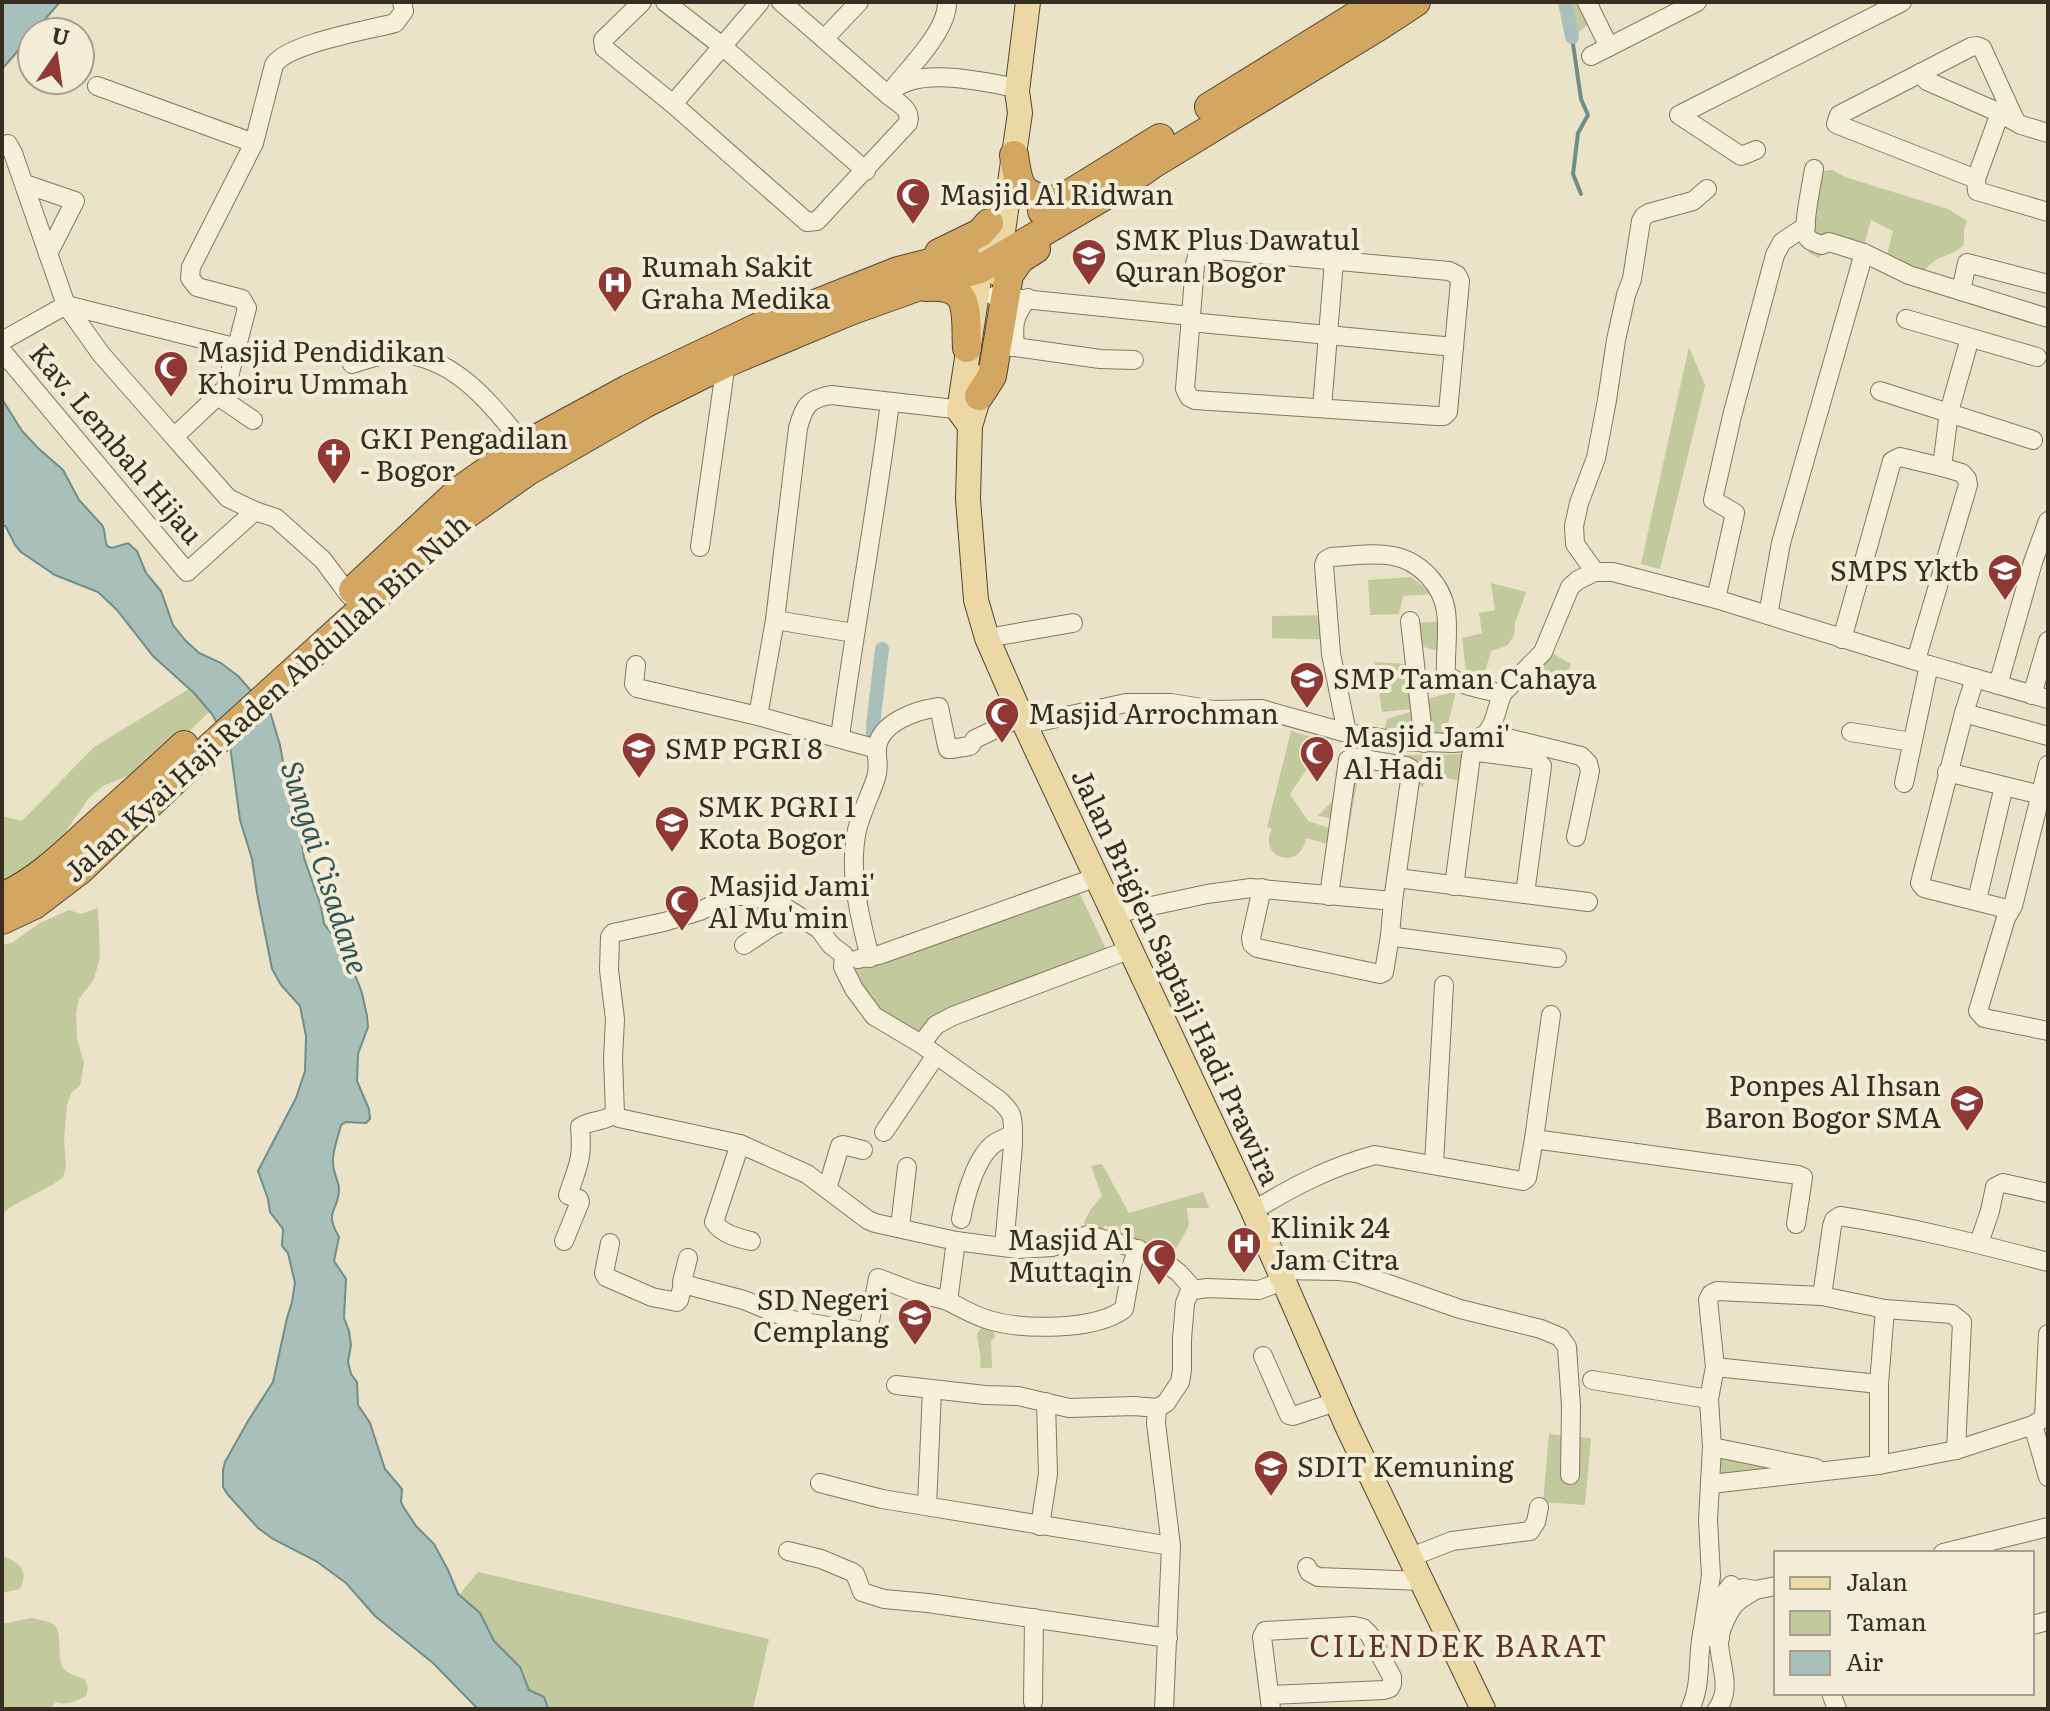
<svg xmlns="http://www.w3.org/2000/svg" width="2050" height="1711" font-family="Literata,serif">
  <rect width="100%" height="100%" fill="#ebe3c8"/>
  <g fill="#c1c99d">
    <polygon points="1565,2 1580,2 1590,23 1572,37"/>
    <path d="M1832,170l13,7 103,32 19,12 -3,8v16c-14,13 -29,9 -40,27l-38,-13 7,-28 -22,-11 -8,29 -30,-8 -14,17 -10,-5 -5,-19 12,-15 -3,-21 -1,-26z"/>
    <polygon points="1689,347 1705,385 1660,569 1641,564"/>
    <polygon points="1411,577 1433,594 1403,596 1399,614 1370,615 1368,580"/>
    <polygon points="1491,583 1526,592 1515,623 1514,635 1508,645 1491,651 1484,675 1498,683 1477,680 1466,672 1462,638 1482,633 1479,613 1495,610"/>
    <polygon points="1335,615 1337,640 1272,638 1272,616"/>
    <polygon points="1448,621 1447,653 1416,645 1414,623"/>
    <polygon points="1549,651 1571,664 1567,673 1524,680"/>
    <polygon points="1375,662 1407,664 1411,709 1382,712"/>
    <polygon points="189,689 210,711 176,744 142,770 103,786 88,799 56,846 2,891 2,816 22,821 94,747"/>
    <polygon points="1456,691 1445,736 1428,734 1424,700"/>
    <polygon points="1413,711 1415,740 1383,735 1387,719"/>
    <path d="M1291,731l35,10 -36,53 18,27 24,8 4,-10 -18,-3 26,-27v-11l-7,-11 11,-5 12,6 -15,81 -39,-11c-6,35 -49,19 -34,-9l-5,-2z"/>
    <polygon points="1476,754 1471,783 1427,774 1423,787 1407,782 1395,767 1400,755"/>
    <polygon points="1079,892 1108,953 921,1038 872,1007 848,968"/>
    <polygon points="98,908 100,957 94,979 79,999 76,1013 77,1039 84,1063 80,1086 71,1093 67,1105 64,1141 66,1166 63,1177 54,1184 12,1206 2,1214 2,945 12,943 38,924 69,910 81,914"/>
    <polygon points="1102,1164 1129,1213 1203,1192 1209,1208 1187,1208 1189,1226 1176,1248 1164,1252 1153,1244 1122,1234 1105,1225 1100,1234 1087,1231 1084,1222 1091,1209 1102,1196 1091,1166"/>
    <path d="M991,1323l4,14 -4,4 1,27h-12c2,-12 -2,-22 -3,-34l7,-9z"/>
    <polygon points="1549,1434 1591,1438 1585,1505 1543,1502"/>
    <polygon points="1712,1447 1832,1471 1711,1484"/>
    <path d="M2,1556c16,5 29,16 17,33l-17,4z"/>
    <polygon points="478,1572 769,1639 753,1709 548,1708 544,1697 529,1690 520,1667 494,1641 493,1636 459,1595"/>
    <path d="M31,1618c32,5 27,9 29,38 0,3 1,9 3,12 4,6 15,9 22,11l3,9 -2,8c-10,6 -20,9 -30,6l-7,7h-47v-85z"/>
  </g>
  <g fill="#a9c0ba" stroke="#708d88" stroke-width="2">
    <polygon points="5,2 60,2 34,32 32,32 32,35 2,69 2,4"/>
    <path d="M2,399l20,32 16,17 25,22 16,30 23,25c4,6 2,14 5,21l5,2 16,-5 9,8 9,22 15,18 12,34 12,15 14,13 22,10 17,13 32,36 10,33 8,45 13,46 3,22 17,48 3,18 22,27 16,42 5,23 1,11 -10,27 -1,27 12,28 1,10 -4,4 -20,-1 -5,3c-3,12 -9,27 -8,38 0,9 5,17 6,25 0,25 -16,21 0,49l-5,24 12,18 -2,39 5,13 2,14 -3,17 3,12 6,8 1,23 12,18 15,46 17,20 -1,13 3,6 12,18 18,18 14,26 10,24 22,19 14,28 26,26 9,23 15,7 4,11 4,1h-74l-45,-46 -58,-47 -29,-33 -30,-22 -43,-22 -15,-11 -30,-33 -5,-8v-17l2,-8 23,-41 25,-39 14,-64 5,-16 3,-19 -7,-30 -6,-7 1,-17 -13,-17 -2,-13 -10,-28 38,-73 9,-27 1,-35 -6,-30 -19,-21 -9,-16 -15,-76 -5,-34 -12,-39 -10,-75 -18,-31 -18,-21 -41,-37 -36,-46 -19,-18 -43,-17 -34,-23 -6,-7 -9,-18 -4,-3z"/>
  </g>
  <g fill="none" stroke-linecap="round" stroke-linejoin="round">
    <polyline stroke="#708d88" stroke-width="4" points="1572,37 1581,99 1588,115 1578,133 1573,174 1581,194"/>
    <g stroke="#a9c0ba" stroke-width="14">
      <polyline points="1565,2 1572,37"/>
      <polyline points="873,752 873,725 882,649"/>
    </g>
    <defs>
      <g id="minor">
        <path d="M642,2l-39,38 1,8 69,56 134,118 10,-1 91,-98c4,-14 -10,-20 -20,-28"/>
        <polyline points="665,2 722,46 866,171"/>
        <polyline points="781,2 824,39"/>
        <path d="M859,2l-35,37 64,56c25,-31 95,-13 129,-7"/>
        <polyline points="1587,2 1609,47"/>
        <polyline points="1591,56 1697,2"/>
        <polyline points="1920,73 1927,81 2000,113 2021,125 2048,133"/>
        <polyline points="97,86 254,143"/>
        <path d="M895,86c17,-21 53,-57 52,-84"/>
        <polyline points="673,104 760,2"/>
        <polyline points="2016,122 1982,48 1977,46 1971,47 1839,115 1836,124 1976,179 1977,191 2048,212"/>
        <polyline points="2,146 8,144 13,153 66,305 101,354 174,437"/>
        <polyline points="1756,150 1741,156 1679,115 1902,2"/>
        <path d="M1814,169c-2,13 -11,55 -8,66 3,7 10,8 16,10l7,-3 35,11 45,22 139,43"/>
        <polyline points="1976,179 2000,113"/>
        <polyline points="25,184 75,201 48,254"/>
        <polyline points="1961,291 1967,263 2048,284"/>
        <polyline points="994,296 1191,316 1195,264 1198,253 1206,249 1449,271 1457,275 1460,281 1448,412 1444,416 1437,416 1195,400 1189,397 1185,389 1191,316"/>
        <polyline points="1906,319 2037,357"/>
        <polyline points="1190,322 1454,347"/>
        <polyline points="2,341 66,305 238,348"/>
        <polyline points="998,347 1015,347 1100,359 1134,360"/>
        <path d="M1015,347c-2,-22 -2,-30 13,-49"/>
        <polyline points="2,351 187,572 255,511"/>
        <path d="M352,364c13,-4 28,-10 42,-10 59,-1 97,50 131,92"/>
        <polyline points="1880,391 2033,440"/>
        <polyline points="218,396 253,420"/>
        <polyline points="1322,408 1334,261"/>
        <polyline points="1942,467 1949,412 1970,338"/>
        <polyline points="700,547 726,363"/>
        <polyline points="1595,572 1575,544 1574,526 1579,503 1596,458 1607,400 1616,340 1626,295 1632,279 1641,221 1644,216 1649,213 1693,201 1707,189"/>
        <path d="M349,595l-26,-35 -47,-42 -21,-7 -27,-13 -54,-61 52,-49 21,-80 -5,-9 -45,-12 -7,-9 1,-11 63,-124 20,-78c12,-21 95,-35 121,-42l9,-12 -2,-9"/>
        <polyline points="1716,599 1735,513 1713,500 1732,416 1775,255 1782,242 1806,226"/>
        <polyline points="1768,615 1781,543 1864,253"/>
        <polyline points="775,620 854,633"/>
        <polyline points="1410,621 1424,743"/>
        <polyline points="987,638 1073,623"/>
        <polyline points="1842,639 1892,461 1900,457 1942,467 1962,473 1967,479 1968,485 1916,660"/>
        <polyline points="636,665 634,684 637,688 758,716 877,749"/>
        <polyline points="1975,678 1964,713 1920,883 1924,888 2003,908"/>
        <polyline points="1998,685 2033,562 2048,521"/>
        <polyline points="2032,695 2048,641"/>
        <polyline points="1964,713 2048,736"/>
        <path d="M758,716l17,-96 23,-192c6,-22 10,-29 33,-33l141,16"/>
        <polyline points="1025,725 1126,703 1171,703 1214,710 1261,709 1347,733 1398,741 1453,743 1474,741 1487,733 1493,723 1502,694 1543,652 1570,587 1578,580 1595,572 1613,572 1716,599 1929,665 2048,699"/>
        <polyline points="1851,732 1912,742"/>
        <path d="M1347,733l-16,-79 -7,-89 2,-5 5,-3c20,-1 42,-5 62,-1 27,5 49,29 53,55 3,21 -1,42 0,63 14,12 37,15 56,20"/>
        <polyline points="1487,733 1581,756 1588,763 1590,771 1576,837"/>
        <path d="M840,737c15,-112 36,-223 50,-335"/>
        <polyline points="2048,765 2013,906 2006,918 1978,1011 1984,1018 2048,1031"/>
        <polyline points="1947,772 2033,793"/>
        <polyline points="1904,783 1929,665"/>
        <polyline points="1397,878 1588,902"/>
        <polyline points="1454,886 1471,756 1478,752 1537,760 1542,766 1525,894"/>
        <polyline points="1262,888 1251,938 1252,944 1257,948 1380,974 1384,972 1390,936"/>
        <polyline points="1329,896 1348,760 1353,757 1406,766 1410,768 1411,773 1393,901"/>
        <polyline points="1977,900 2004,786"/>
        <polyline points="1114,914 1207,894 1251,888 1393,901 1390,936 1395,937 1557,958"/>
        <polyline points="744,945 771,927 796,915"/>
        <path d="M870,958c-10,-41 -22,-85 -13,-128 4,-17 13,-34 19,-52 4,-12 0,-18 1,-30 3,-26 40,-38 62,-41l8,39 1,3h3l19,-3 5,-7 46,-22"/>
        <polyline points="858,959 879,955 1097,877"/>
        <polyline points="921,1044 936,1025 953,1016 1131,949"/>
        <path d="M615,1114l-2,-56 2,-39 -6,-49 1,-33 3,-4 51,-11 36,-11 31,-15h20l32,10 36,23 12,16 13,10 -1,12 11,22 20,27 47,28 78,56c14,13 14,16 14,34 -6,3 -13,6 -18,9 -19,13 -30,54 -34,76"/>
        <polyline points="615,1114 619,1118 740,1144 807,1174 868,1220 875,1223 956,1241 1018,1249 1052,1247 1088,1235 1128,1246 1161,1259 1179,1273 1194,1290"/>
        <polyline points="884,1132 936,1055"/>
        <polyline points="1534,1139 1551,1015"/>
        <path d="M740,1144l-26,78c8,12 24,16 37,19"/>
        <polyline points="1434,1164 1444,985"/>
        <polyline points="827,1189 840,1146 843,1145 863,1150"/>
        <path d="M1253,1211c39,-24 77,-44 122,-56l148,26 4,-3 7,-39 264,36 5,2 -7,47"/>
        <polyline points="900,1227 907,1167"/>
        <path d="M564,1241l16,-39 -1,-3 -11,-4c10,-30 15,-35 12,-68 11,-7 24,-5 35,-13"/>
        <polyline points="610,1243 604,1273 606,1277 652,1297 677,1302 679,1300 683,1284"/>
        <polyline points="1979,1243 1990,1211 1995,1187 2003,1183 2048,1193"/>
        <polyline points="1004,1247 1013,1145 1013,1134"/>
        <polyline points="688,1258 682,1282 683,1284 744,1300 792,1320 865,1332 869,1326 878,1278 915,1292 948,1301 956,1241"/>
        <polyline points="1278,1270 1339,1271 1357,1273 1460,1309 1541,1329 1560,1337 1567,1347 1571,1406 1570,1475"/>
        <path d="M1822,1296l10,-70 2,-6 6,-4c71,11 139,28 208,46"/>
        <path d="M948,1301c13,7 27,15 41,19 33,10 106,11 135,-11l8,-44 6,-16"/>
        <polyline points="1263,1356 1289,1415 1293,1416 1336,1402"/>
        <polyline points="1715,1367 1879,1384"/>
        <polyline points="1592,1380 1709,1399"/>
        <polyline points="896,1385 985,1395 1018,1396 1069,1408 1134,1406 1157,1408 1166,1403 1180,1382 1182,1370 1182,1339 1185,1303 1189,1293 1194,1290 1207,1288 1259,1290 1283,1281"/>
        <polyline points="1157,1408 1156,1423 1171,1546 1164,1709"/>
        <polyline points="2033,1425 2048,1477"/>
        <polyline points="1712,1447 1816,1468"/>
        <polyline points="1879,1465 1879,1384 1885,1309"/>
        <polyline points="820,1483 882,1499 1171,1546"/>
        <polyline points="1711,1484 1879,1465 1956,1450 2033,1425 2044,1418 2048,1334"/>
        <polyline points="927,1506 932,1390"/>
        <polyline points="1040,1526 1048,1474 1046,1402"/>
        <polyline points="788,1551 821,1559 852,1572 855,1574 862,1592 884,1599 928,1603 1168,1638"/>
        <polyline points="1943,1553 2048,1527"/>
        <polyline points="1411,1557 1452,1541 1530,1531 1536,1522 1539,1507"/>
        <polyline points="1307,1567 1309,1572 1318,1577 1422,1581"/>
        <polyline points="1743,1588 1755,1590 1776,1586"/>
        <polyline points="2032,1625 2048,1621"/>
        <polyline points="1720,1638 1702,1635 1711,1576 1708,1520 1712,1447 1709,1399 1715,1367 1708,1300 1711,1294 1717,1291 1822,1296 1885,1309 1952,1314 1962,1322 1956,1450"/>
        <polyline points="1831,1693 1837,1709"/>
        <polyline points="1270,1695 1384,1690 1390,1688 1392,1684 1392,1677 1369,1634 1363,1628 1354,1626 1265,1631 1262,1637 1271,1709"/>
        <polyline points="1033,1702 1034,1618"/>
        <path d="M1690,1709c12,-24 7,-50 12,-75 4,-19 18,-33 29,-49"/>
        <path d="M1717,1709c16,-21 2,-45 2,-68 1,-11 8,-27 15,-36 5,-6 14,-10 21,-15"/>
      </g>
      <g id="major">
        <polyline points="997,273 1020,113 1017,91 1028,2"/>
        <polyline points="982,377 979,396 970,426 968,499 976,600 987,638 1025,725 1253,1211 1348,1428 1483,1709"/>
        <polyline points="970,426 959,411 983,253"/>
      </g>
      <g id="highway">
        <polyline points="1209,107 1378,2"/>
        <path d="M1014,155c5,35 6,40 43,46"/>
        <polyline points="1042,211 1160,138"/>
        <polyline points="939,253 980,233 989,223"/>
        <path d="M926,287c47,-3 39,24 41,61"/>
        <polyline points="979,396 992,376 1009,275 1020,259 1036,249"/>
        <polyline points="353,590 460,490 504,459 536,439 628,389 765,324 898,271 965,254"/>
        <path d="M2,897c36,-16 65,-45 94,-72 29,-26 59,-53 88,-80"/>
        <polyline points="2,920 34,905 80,870 198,758 467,514 528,471 646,403 726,363 850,311 917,287 980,269 1123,185 1153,164 1381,25 1416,2"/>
      </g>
    </defs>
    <use href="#minor" stroke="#86765f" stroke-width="20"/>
    <use href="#major" stroke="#544432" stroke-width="26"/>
    <use href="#highway" stroke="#544432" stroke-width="30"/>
    <use href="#minor" stroke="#f6f0db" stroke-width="18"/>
    <use href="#major" stroke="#ebd8a4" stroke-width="24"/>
    <use href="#highway" stroke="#d3a761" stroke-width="28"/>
  </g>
  <defs>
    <symbol id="mosque-pin" viewBox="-11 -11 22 30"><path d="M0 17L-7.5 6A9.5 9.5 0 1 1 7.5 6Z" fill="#903833" stroke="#f3edd7"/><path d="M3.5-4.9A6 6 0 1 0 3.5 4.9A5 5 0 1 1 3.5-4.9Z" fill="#fff"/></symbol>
    <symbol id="school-pin" viewBox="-11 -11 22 30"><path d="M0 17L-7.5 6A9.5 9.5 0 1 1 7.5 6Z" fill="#903833" stroke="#f3edd7"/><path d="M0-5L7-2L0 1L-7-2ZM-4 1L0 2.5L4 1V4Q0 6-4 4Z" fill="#fff"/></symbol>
    <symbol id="hospital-pin" viewBox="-11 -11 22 30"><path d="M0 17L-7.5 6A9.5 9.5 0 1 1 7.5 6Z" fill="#903833" stroke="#f3edd7"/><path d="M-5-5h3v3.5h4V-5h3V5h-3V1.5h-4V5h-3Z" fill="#fff"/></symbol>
    <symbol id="church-pin" viewBox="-11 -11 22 30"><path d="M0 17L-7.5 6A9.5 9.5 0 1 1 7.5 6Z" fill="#903833" stroke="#f3edd7"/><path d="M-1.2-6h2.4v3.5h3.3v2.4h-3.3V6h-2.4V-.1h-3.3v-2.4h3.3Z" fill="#fff"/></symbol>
  </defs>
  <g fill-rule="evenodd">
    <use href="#mosque-pin" x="893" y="175" width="40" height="54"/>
    <use href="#school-pin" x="1069" y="236" width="40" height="54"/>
    <use href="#hospital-pin" x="595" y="263" width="40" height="54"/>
    <use href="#mosque-pin" x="151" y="348" width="40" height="54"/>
    <use href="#church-pin" x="314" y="435" width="40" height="54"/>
    <use href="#school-pin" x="1985" y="551" width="40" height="54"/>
    <use href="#school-pin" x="1287" y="659" width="40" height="54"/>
    <use href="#mosque-pin" x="982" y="694" width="40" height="54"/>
    <use href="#school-pin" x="619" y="729" width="40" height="54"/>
    <use href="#mosque-pin" x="1297" y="733" width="40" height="54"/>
    <use href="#school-pin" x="652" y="803" width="40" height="54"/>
    <use href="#mosque-pin" x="662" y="882" width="40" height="54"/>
    <use href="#school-pin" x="1947" y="1082" width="40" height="54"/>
    <use href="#hospital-pin" x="1224" y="1224" width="40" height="54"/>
    <use href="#mosque-pin" x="1139" y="1236" width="40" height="54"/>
    <use href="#school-pin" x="895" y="1296" width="40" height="54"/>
    <use href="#school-pin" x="1251" y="1447" width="40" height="54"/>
  </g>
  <g text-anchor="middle" stroke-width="8" stroke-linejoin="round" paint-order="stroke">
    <g font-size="28" fill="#372d21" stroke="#f3edd7" text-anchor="start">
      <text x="939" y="205">Masjid Al Ridwan</text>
      <text x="1115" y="250">SMK Plus Dawatul<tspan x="1115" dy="32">Quran Bogor</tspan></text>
      <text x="641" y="277">Rumah Sakit<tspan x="641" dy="32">Graha Medika</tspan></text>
      <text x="197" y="362">Masjid Pendidikan<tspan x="197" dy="32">Khoiru Ummah</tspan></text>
      <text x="360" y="449">GKI Pengadilan<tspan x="360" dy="32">- Bogor</tspan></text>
      <text x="1979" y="581" text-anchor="end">SMPS Yktb</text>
      <text x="1333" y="689">SMP Taman Cahaya</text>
      <text x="1028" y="724">Masjid Arrochman</text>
      <text x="1343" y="747">Masjid Jami'<tspan x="1343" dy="32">Al Hadi</tspan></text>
      <text x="665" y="759">SMP PGRI 8</text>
      <text x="698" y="817">SMK PGRI 1<tspan x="698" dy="32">Kota Bogor</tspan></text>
      <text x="708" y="896">Masjid Jami'<tspan x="708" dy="32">Al Mu'min</tspan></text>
      <text x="1941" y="1096" text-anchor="end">Ponpes Al Ihsan<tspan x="1941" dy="32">Baron Bogor SMA</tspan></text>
      <text x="1270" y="1238">Klinik 24<tspan x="1270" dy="32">Jam Citra</tspan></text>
      <text x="1133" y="1250" text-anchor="end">Masjid Al<tspan x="1133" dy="32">Muttaqin</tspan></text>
      <text x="889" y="1310" text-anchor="end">SD Negeri<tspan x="889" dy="32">Cemplang</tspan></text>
      <text x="1297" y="1477">SDIT Kemuning</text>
    </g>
    <g font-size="28" fill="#372d21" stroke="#f3edd7">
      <text transform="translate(116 444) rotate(50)" y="10">Kav. Lembah Hijau</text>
      <text transform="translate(267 698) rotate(-42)" y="10">Jalan Kyai Haji Raden Abdullah Bin Nuh</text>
      <text transform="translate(1176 977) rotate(65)" y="10">Jalan Brigjen Saptaji Hadi Prawira</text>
    </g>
    <g font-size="30" font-style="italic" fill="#315656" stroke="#f3edd7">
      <text transform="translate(324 868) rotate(72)" y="10">Sungai Cisadane</text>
    </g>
    <g font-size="30" letter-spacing="2" fill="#613424" stroke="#f3edd7">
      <text x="1459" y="1657">CILENDEK BARAT</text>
    </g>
  </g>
  <rect width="2050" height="1711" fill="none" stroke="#372d21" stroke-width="8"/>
  <rect x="1774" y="1551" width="260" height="144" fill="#f3edd7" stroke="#a8a08e" stroke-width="2"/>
  <rect x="1790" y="1577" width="40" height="12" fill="#ebd8a4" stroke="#a8a08e" stroke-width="2"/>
  <text x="1846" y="1591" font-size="24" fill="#372d21">Jalan</text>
  <rect x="1790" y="1611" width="40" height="24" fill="#c1c99d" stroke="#a8a08e" stroke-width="2"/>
  <text x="1846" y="1631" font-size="24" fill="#372d21">Taman</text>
  <rect x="1790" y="1651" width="40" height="24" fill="#a9c0ba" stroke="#a8a08e" stroke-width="2"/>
  <text x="1846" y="1671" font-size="24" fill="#372d21">Air</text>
  <g transform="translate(56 56) rotate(13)"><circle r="38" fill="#f3edd7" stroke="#a8a08e" stroke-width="2"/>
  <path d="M0-6L14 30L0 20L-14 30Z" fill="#903833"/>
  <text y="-12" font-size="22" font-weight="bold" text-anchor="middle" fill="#372d21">U</text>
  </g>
</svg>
